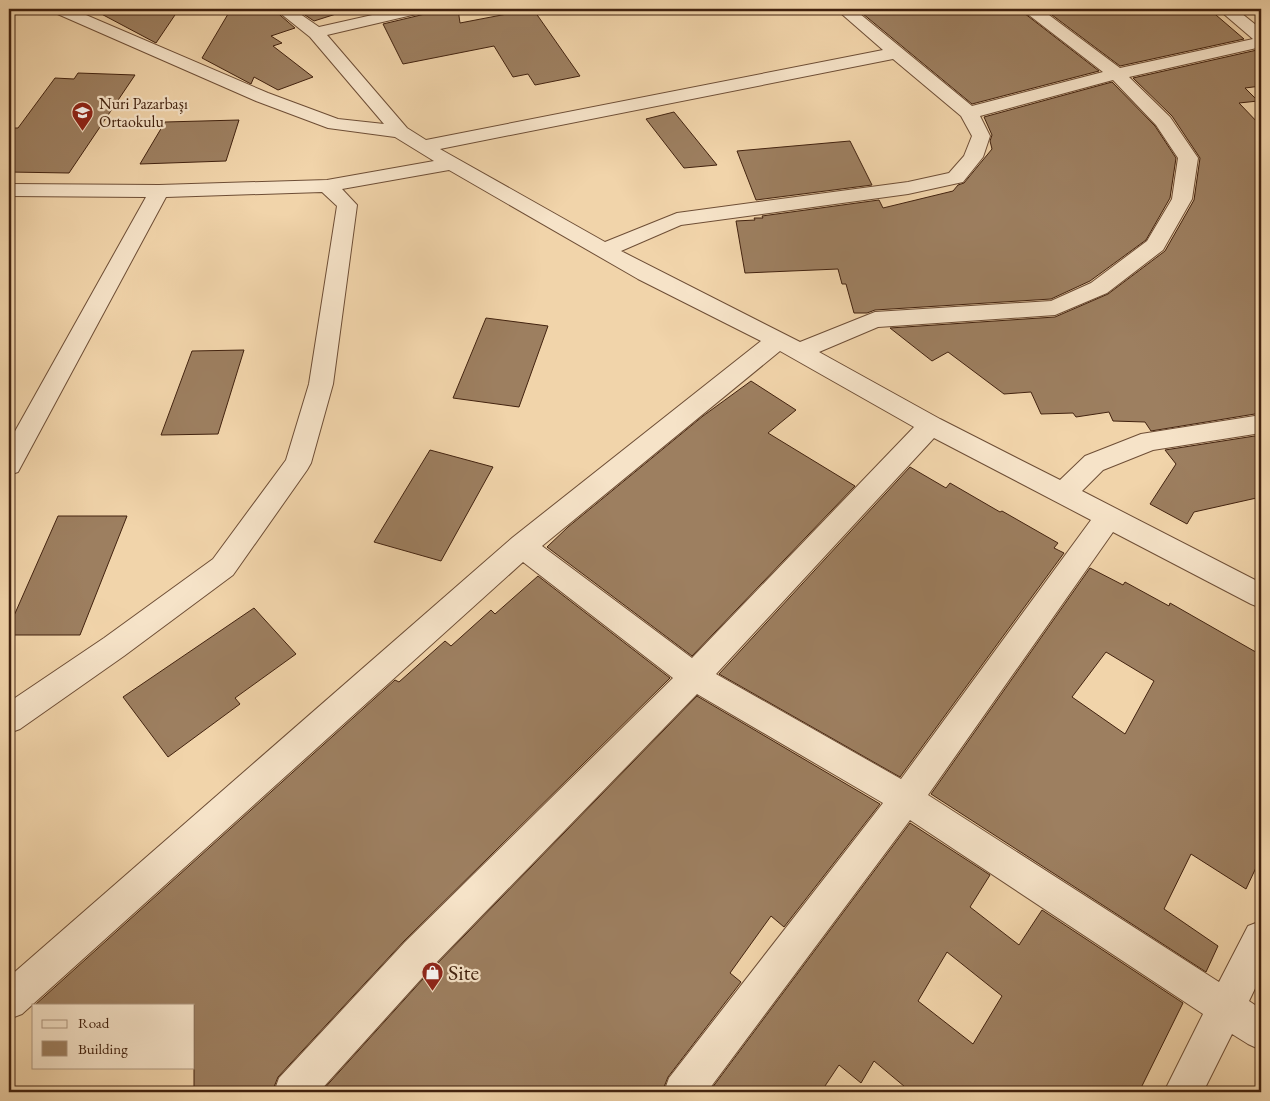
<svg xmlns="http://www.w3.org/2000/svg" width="1270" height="1101" font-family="'EB Garamond',serif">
  <rect width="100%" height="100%" fill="#f1d4aa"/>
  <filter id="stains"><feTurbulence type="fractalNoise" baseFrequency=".004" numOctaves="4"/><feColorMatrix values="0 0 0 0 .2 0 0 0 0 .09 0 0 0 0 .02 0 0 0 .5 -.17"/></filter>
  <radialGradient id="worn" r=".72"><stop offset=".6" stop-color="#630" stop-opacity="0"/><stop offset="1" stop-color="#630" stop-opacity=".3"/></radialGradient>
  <g fill="#9d7f60" stroke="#42220f" fill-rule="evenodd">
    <polygon points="92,9 179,9 156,43"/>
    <polygon points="231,9 273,9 295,28 271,36 282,43 273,46 313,77 278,90 254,77 251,84 202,58"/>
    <polygon points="296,9 335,9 336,14 314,21"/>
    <polygon points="429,9 458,9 460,23 533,9 580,76 535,85 528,74 513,77 494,46 403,64 383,24 425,14"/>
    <polygon points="857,9 1021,9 1024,13 1099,71 972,104"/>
    <polygon points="1044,9 1209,9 1244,39 1120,66"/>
    <polygon points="1257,50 1261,53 1261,86 1245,88 1258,101 1239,103 1261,126 1261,413 1151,431 1145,422 1113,421 1109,412 1076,417 1073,413 1041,414 1031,392 1004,394 948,352 932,361 890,328 1055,317 1108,294 1165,251 1194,200 1200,158 1172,116 1133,78"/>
    <polygon points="78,73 135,75 69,173 9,172 9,128 18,128 55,78 74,79"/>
    <polygon points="1112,82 1155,126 1176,158 1170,198 1146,240 1090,281 1051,299 875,310 867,313 854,313 846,284 842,284 838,269 745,273 736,221 755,220 754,218 763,218 762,216 879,200 883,208 953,191 958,185 964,183 992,149 990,141 992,135 984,117"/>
    <polygon points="674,112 717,165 684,168 646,119"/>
    <polygon points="239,120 226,161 140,164 165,122"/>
    <polygon points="850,141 872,185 756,200 737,151"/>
    <polygon points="486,318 548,326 519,407 453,398"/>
    <polygon points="244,350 218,434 161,435 192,351"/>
    <polygon points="751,381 796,410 768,433 855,486 692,656 547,547 568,527 703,416"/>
    <polygon points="1261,435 1261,497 1194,512 1187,524 1150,504 1176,464 1165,450"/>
    <polygon points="430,450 493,467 441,561 374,542"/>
    <polygon points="910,467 946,488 950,483 1000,512 1002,511 1058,543 1054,548 1064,553 900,777 719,674"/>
    <polygon points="58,516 127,516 80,635 9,635 9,627"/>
    <path d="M1090,568l33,17 2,-3 44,24 1,-3 91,52v202l-15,32 -55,-35 -27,55 54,37 -12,26 -275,-178zM1106,652l48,29 -29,53 -53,-37z"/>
    <polygon points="538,576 670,678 404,941 278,1077 272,1092 194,1092 194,1005 35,1005 395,680 399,682 445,641 451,646 491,610 495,614"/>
    <polygon points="254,608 296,654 235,698 240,704 168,757 123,697"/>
    <polygon points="697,696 880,804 784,927 771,916 730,973 741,982 668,1077 662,1092 321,1092 432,969"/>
    <path d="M910,823l80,52 -20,32 49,38 23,-35 141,93 -44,89h-228l-37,-31 -13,22 -22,-18 -18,27h-112zM947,952l55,44 -29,48 -55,-43z"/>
  </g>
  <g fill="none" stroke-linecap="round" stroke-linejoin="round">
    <defs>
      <g id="minor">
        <polygon points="9,9 18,9 15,13 9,15"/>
        <path d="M51,9h21l196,84 70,26 46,5 -74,-87 -35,-28h18l26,18 80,-18h28l-2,3 -98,23 80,93 19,12 457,-90 -47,-41h18l118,97 131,-34 -78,-60 -2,-3h18l79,59 133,-29 -35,-30h18l25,20v18l-132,30 41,40 28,41 -6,41 -29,51 -56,43 -52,22 -177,12 -59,25 121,67 120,61 25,-24 56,-22 120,-19v18l-108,17 -50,20 -21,21 179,92v25l-10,-4 -138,-72 -185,263 291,187 29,-56 13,-5v55l-12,25 12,8v41l-13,-6 -16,-10 -29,58h-39l39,-78 -293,-194 -203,272h-43l5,-14 214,-275 -186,-109 -266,274 -112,124h-45l5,-14 126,-136 268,-264 -150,-116 -501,452 -13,5v-42l503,-439 249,-197 -123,-62 -189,-109 -107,19 15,16 -24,179 -22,79 -4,7 -74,105 -109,81 -104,73 -11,4v-31l95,-64 109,-79 73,-99 23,-76 28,-178 -15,-14 -156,5 -148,275 -9,3v-33l137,-245 -137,-1v-12l150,1 168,-5 107,-19 -39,-24 -67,-9 -72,-27 -203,-89zM893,59l68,57 11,20 -8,20 -15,17 -41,9 -231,31 -72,29 -165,-93zM1113,80l43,45 22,33 -6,41 -25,42 -56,42 -40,18 -176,11 -75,30 -179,-91 60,-26 227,-31 55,-12 20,-25 7,-21 -10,-20zM780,351l134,76 -222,231 -150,-112zM934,438l157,82 -190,259 -185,-105z"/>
      </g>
    </defs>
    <use href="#minor" stroke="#6e4e36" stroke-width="2"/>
    <use href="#minor" fill="#f6e3c8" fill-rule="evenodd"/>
  </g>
  <defs>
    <symbol id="school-pin" viewBox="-11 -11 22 30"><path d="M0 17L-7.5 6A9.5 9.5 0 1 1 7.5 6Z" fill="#8f2418" stroke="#f6e3c8"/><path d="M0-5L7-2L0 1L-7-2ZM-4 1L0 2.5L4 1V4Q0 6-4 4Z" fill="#fff"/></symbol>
    <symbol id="shop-pin" viewBox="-11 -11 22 30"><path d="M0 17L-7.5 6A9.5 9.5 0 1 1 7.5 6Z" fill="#8f2418" stroke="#f6e3c8"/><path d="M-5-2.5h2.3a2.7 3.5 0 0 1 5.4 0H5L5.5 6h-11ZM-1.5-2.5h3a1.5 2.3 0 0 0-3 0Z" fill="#fff"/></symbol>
  </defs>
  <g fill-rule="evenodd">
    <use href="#school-pin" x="70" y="100" width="25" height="34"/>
    <use href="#shop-pin" x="420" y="960" width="25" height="34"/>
  </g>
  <g text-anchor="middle" stroke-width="4.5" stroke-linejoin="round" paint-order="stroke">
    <g font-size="16" fill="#42220f" stroke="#f6e3c8" text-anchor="start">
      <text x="99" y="109">Nuri Pazarbaşı<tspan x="99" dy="18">Ortaokulu</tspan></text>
    </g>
    <g font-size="22" fill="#42220f" stroke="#f6e3c8" text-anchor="start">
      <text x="448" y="980">Site</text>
    </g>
  </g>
  <rect width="1270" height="1101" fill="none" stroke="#f1d4aa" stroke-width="30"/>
  <rect x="10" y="10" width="1250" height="1081" fill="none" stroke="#42220f" stroke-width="2.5"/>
  <rect x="15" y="15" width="1240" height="1071" fill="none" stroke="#42220f"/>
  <rect x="32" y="1004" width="162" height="65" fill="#f6e3c8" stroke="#ae967e"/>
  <rect x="42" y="1020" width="25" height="8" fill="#f6e3c8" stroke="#ae967e"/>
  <text x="78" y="1028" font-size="15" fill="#42220f">Road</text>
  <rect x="42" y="1041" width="25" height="15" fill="#9d7f60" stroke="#ae967e"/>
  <text x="78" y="1054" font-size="15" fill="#42220f">Building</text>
  <rect width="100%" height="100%" filter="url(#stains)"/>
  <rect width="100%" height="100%" fill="url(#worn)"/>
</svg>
